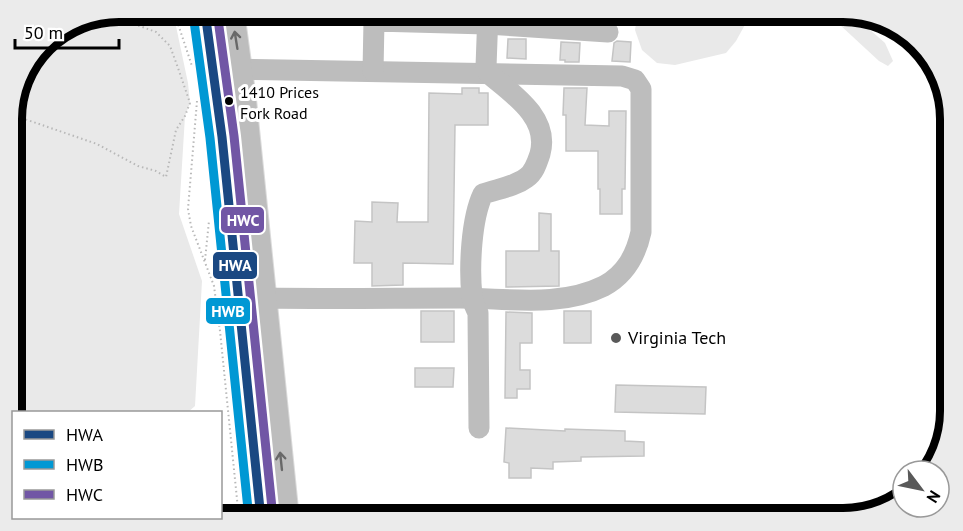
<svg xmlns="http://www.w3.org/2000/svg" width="963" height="531" font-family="'PT Sans',sans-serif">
  <rect width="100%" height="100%" fill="#fff"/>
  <g fill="#e9e9e9">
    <polygon points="120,12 173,12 188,83 190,103 185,116 179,214 202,281 195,406 188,412 14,412 13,427 13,106 48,39"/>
    <polygon points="638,12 752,12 736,41 726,53 675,65 657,63 642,50 635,30"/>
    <polygon points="826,12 844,12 853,15 885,43 893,61 888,66 879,61"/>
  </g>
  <g fill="#dcdcdc" stroke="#c4c4c4" stroke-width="1.5">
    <polygon points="508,39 526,39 526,59 507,58"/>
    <polygon points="617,41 631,42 630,62 612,61 614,43"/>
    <polygon points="561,42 580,43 579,62 565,62 565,60 560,60"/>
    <polygon points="462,88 479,88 479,93 488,93 488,125 455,125 453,264 403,263 403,285 372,286 372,263 354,263 355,221 372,222 372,202 398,203 397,222 428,222 429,93 462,94"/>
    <polygon points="564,88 587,88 585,125 609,126 609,111 626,111 625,189 622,189 622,214 600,214 600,189 598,189 598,151 566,151 566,115 563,115"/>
    <polygon points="539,213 551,214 551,251 559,251 559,286 506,287 506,251 539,251"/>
    <rect x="421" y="311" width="33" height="31"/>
    <rect x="564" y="311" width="27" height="32"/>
    <polygon points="506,312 532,313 532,343 520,343 520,370 530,370 530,389 517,389 517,398 505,398"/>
    <polygon points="415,368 454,368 453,387 415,387"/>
    <polygon points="616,385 706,387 705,414 615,412"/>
    <polygon points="506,428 565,431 565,429 625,431 625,441 644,442 644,456 581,457 581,461 553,462 553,469 531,468 531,478 509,478 509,463 504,462"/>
  </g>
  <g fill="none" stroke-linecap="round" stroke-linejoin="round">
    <defs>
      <g id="major">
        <polyline points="205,12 212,55 222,137 261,519"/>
        <polyline points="231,12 243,100 286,519"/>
      </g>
    </defs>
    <use href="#major" stroke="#dbdbdb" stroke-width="28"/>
    <g stroke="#b8b8b8" stroke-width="2" stroke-dasharray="1.5 3" stroke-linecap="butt">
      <polyline points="174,12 192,66"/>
      <polyline points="197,101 188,209 191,226 214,286 220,331 239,519"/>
      <polyline points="13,115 97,144 138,166 156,171 166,177 176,130 185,116 190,103 178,68 170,46 156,32 137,25 107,21 103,18"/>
      <polyline points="205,260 209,221"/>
    </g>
    <g stroke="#bdbdbd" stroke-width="21">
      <path d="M223,69l399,7 13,4 6,9v143c-5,23 -15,42 -37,54 -44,22 -97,12 -144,12 -65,0 -131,1 -196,0"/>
      <polyline points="373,71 374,21 487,24 608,32"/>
      <path d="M479,428l-1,-115c-2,-5 -6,-11 -6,-17 -3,-28 -1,-77 11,-102 14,-5 31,-7 43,-16 8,-5 11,-15 14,-24 10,-36 -27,-60 -51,-80l-3,-7 2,-55"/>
    </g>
    <use href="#major" stroke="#bdbdbd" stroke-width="26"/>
    <defs>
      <polyline id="bus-1" points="205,12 222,137 261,519"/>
      <polyline id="bus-2" points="193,14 210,138 249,519"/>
      <polyline id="bus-3" points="217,12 234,136 273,518"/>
    </defs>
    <use href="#bus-1" stroke="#fff" stroke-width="14"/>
    <use href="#bus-2" stroke="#fff" stroke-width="14"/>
    <use href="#bus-3" stroke="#fff" stroke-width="14"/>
    <use href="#bus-1" stroke="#1a4882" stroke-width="9"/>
    <use href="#bus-2" stroke="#0098d4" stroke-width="9"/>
    <use href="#bus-3" stroke="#7156a5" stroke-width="9"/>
  </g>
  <defs><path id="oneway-shaft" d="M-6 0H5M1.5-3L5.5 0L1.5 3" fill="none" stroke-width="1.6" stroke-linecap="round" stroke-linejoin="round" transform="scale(1.5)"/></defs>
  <g stroke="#686868">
    <use href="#oneway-shaft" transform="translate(236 40) rotate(-99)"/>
    <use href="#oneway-shaft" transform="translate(281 461) rotate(-96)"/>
  </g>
  <circle fill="#000" stroke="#fff" stroke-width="2" cx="229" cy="101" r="5"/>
  <circle fill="#595959" stroke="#fff" stroke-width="2" cx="616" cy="338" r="6"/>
  <g text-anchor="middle" stroke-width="6" stroke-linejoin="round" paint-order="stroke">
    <g font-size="16" fill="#000" stroke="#fff" text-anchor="start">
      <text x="240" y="98">1410 Prices<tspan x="240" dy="21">Fork Road</tspan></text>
    </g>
    <g font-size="18" fill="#000" stroke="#fff" text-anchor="start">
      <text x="628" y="344">Virginia Tech</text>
    </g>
  </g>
  <path d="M0 0H963V531H0ZM119 22H843A97 97 0 0 1 940 119V411A97 97 0 0 1 843 508H119A97 97 0 0 1 22 411V119A97 97 0 0 1 119 22Z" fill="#ebebeb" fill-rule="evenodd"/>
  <path fill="none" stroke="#000" stroke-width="8" d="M119 22H843A97 97 0 0 1 940 119V411A97 97 0 0 1 843 508H119A97 97 0 0 1 22 411V119A97 97 0 0 1 119 22Z"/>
  <g stroke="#fff" stroke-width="2">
    <rect x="220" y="206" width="45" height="28" rx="6" fill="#7156a5"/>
    <rect x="212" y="251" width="46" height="29" rx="6" fill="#1a4882"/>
    <rect x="205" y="297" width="46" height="28" rx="6" fill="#0098d4"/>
  </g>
  <g font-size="16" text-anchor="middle" font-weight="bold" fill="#fff">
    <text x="243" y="226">HWC</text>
    <text x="235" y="271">HWA</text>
    <text x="228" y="317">HWB</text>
  </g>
  <rect x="12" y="411" width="210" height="108" fill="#ffffff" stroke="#999999" stroke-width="1.5"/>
  <rect x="24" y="430" width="30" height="9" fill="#1a4882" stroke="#999999" stroke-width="1.5"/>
  <text x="66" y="441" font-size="18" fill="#000000">HWA</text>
  <rect x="24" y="460" width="30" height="9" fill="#0098d4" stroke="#999999" stroke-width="1.5"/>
  <text x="66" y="471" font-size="18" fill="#000000">HWB</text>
  <rect x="24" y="490" width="30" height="9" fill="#7156a5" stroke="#999999" stroke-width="1.5"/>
  <text x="66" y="501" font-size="18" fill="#000000">HWC</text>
  <g transform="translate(921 489) rotate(122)"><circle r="28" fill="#ffffff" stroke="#999999" stroke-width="1.5"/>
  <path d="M0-4.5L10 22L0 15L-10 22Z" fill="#595959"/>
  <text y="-9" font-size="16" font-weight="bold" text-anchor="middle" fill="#000000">N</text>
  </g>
  <path d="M15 39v9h104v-9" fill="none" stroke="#000000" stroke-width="3"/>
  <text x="24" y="39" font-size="18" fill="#000000" stroke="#ffffff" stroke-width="4.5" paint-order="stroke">50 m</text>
</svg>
